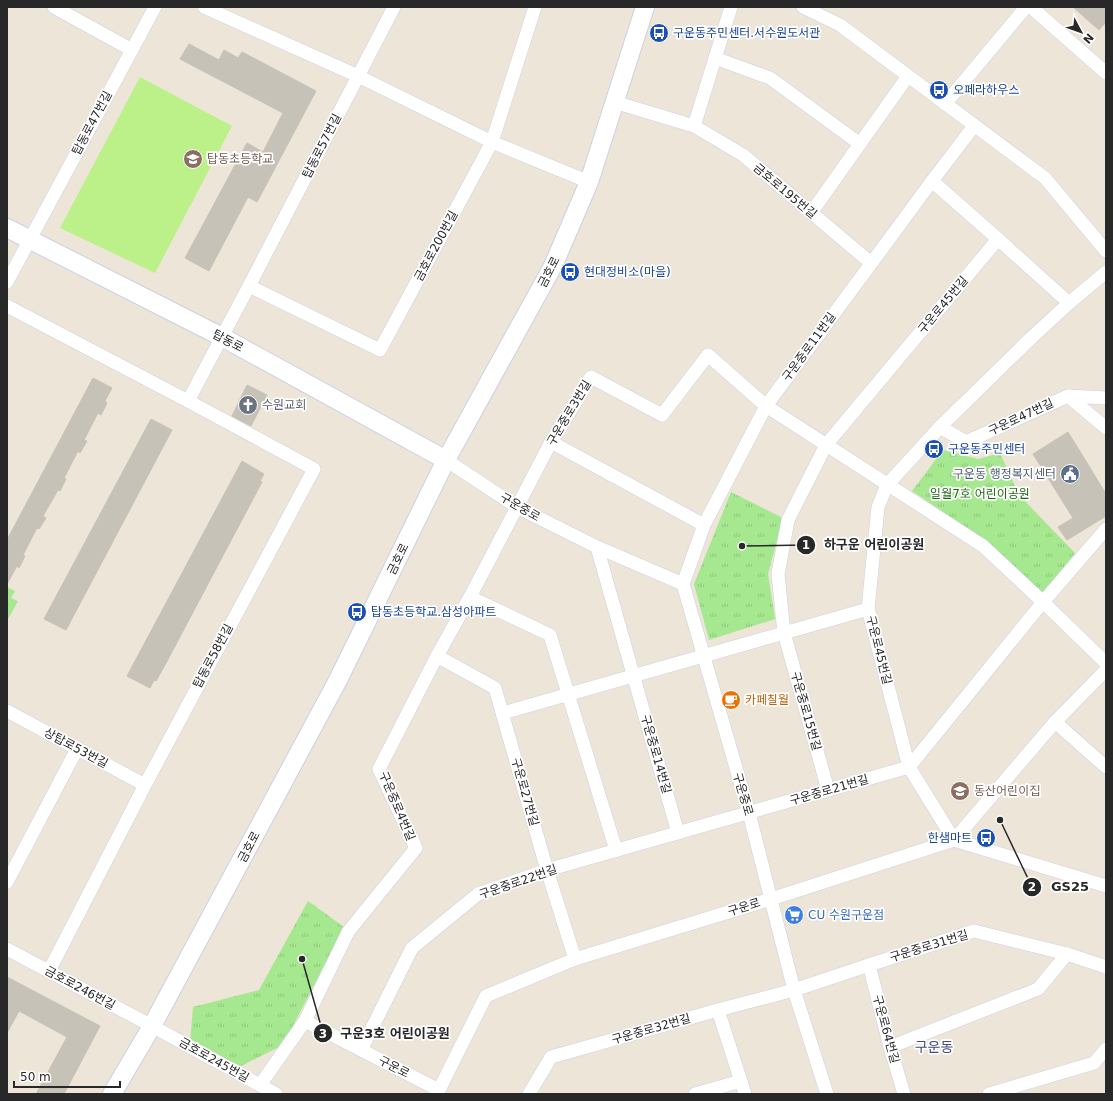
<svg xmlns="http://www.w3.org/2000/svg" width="1113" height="1101" font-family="'DejaVu Sans','Noto Sans KR',sans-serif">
  <defs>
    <pattern id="park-tufts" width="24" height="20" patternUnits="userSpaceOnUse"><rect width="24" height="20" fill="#a6e88f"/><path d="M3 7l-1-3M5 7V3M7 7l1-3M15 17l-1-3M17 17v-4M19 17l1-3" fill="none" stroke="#8fc77b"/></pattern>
  </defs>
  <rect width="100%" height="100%" fill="#ece5d8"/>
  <g fill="url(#park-tufts)">
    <polygon points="943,450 978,459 1000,453 1019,495 1075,553 1043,593 985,540 912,491"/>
    <polygon points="731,492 783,518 768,574 775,619 709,640 694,584"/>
    <polygon points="7,587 15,591 11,598 18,601 8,619"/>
    <polygon points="308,901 344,927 283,1045 239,1067 190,1043 193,1007 259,990"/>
  </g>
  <polygon fill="#bcf18a" points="140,77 232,126 155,273 60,228"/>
  <g fill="#c7c2b8" stroke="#c7c2b2">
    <polygon points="1073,7 1106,7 1106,22 1099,30"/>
    <polygon points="189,44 219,60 224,50 238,58 242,52 316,91 257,202 248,197 209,271 185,258 247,143 263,152 283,113 180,59"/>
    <polygon points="93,378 112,388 105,401 107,403 101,415 98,413 84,440 87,441 80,453 78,451 64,478 66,479 60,491 58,490 43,516 46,518 39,529 37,528 23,555 25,556 19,568 17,566 7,584 7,540"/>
    <polygon points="247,385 267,395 251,426 232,416"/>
    <polygon points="151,419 172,430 66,630 44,619"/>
    <polygon points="1068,432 1106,494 1106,516 1067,540 1058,527 1073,518 1033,454"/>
    <polygon points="242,461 264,474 260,481 262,482 165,665 156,681 154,680 150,688 127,676"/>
    <polygon points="7,977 100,1026 64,1094 36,1094 67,1037 19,1011 7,1033"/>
  </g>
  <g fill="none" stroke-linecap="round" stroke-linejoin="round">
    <defs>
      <g id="street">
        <polyline points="54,7 132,50"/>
        <polyline points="204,7 358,76 492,142 589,182"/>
        <polyline points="803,7 840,25 1045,178 1106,251"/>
        <polyline points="1031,7 1106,73"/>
        <polyline points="715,58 770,78 860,144"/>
        <polyline points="614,102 694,126 743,155 871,263"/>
        <polyline points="945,104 1026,7"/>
        <polyline points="694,126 731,7"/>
        <polyline points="932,181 998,239 1069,303"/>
        <polyline points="811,213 908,76"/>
        <polyline points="7,282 155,7"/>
        <polyline points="249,286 380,350 492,142 535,7"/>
        <polyline points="7,306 188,401"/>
        <polyline points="1068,396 1106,428"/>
        <polyline points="940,427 966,442 1068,396 1106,398"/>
        <polyline points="551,442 704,525"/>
        <polyline points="446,460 517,507 597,547 683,584 749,813 794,990 827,1094"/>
        <polyline points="597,547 678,833"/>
        <polyline points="683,584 704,525 766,406 932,181 974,126"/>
        <polyline points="470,597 550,635 616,850"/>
        <polyline points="437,656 495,688 547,870 575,959"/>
        <polyline points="7,711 145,785"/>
        <polyline points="503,713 868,609"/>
        <polyline points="1055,722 1106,767"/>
        <polyline points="828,790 784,633 778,574 788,520 826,445 998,239"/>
        <polyline points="954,840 909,767 868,609 878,507 887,485 940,427 1029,340 1069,303 1106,272"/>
        <polyline points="954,840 1055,722 1106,670"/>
        <polyline points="7,882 77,749"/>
        <polyline points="7,949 152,1026 276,1094"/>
        <polyline points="869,965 890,1047 904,1094"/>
        <polyline points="49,971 145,785 314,469 188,401 249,286 394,7"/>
        <polyline points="718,1010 745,1094"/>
        <polyline points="305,1021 439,1090"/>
        <polyline points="890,1047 1038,989 1067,954"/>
        <polyline points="361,1050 412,948 478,894 547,870 909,767 1043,602 1106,529"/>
        <polyline points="260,1085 305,1021 348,932 416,848 379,769 437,656 470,597 551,442 591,377 662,415 708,355 766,406 983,546 1043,602 1106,663"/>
        <polyline points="437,1094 486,996 575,959 771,899 954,840 1106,886"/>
        <polyline points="529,1094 551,1057 718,1010 794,990 869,965 974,931 1067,954 1106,967"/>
        <polyline points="695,1094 741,1081"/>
        <polyline points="989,1094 1094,1063 1106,1049"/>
      </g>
      <g id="secondary">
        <polyline points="7,228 222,337 446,460"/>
        <polyline points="112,1094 152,1026 338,680 446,460 553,266 589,182 645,7"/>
      </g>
    </defs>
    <use href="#street" stroke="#cdd0e3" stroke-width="14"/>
    <use href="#secondary" stroke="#cdd0e3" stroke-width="20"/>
    <use href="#street" stroke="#fff" stroke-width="13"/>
    <use href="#secondary" stroke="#fff" stroke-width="18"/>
  </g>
  <defs>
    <symbol id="bus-disc" viewBox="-11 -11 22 22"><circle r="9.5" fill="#1a4fb4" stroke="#fff"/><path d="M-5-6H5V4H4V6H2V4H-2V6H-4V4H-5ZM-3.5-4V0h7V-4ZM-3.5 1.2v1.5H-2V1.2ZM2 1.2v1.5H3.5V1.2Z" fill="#fff"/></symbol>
    <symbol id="school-disc" viewBox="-11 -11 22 22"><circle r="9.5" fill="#8d6e63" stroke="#fff"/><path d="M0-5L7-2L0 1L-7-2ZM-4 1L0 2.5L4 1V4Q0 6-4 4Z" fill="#fff"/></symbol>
    <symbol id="church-disc" viewBox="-11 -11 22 22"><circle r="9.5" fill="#6b7280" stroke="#fff"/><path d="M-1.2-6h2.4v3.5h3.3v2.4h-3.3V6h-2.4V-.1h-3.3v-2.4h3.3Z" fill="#fff"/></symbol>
    <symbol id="civic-disc" viewBox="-11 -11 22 22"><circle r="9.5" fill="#5c6f8a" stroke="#fff"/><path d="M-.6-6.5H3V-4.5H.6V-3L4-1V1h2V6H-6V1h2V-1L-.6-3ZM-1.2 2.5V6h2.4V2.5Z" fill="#fff"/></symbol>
    <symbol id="cafe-disc" viewBox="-11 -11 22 22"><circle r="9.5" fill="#e8710a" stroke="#fff"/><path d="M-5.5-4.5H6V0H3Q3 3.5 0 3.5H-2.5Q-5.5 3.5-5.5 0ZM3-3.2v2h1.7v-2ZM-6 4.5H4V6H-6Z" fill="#fff"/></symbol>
    <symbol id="supermarket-disc" viewBox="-11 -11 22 22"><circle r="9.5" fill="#3f7fe0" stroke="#fff"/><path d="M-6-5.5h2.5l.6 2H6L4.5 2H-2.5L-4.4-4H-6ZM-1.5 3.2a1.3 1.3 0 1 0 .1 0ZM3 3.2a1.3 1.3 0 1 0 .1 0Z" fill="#fff"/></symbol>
  </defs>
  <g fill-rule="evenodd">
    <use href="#bus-disc" x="648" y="22" width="22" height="22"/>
    <use href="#bus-disc" x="928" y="79" width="22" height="22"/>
    <use href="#school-disc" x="182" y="148" width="22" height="22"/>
    <use href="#bus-disc" x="559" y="261" width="22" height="22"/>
    <use href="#church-disc" x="237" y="394" width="22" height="22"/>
    <use href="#bus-disc" x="923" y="438" width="22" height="22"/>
    <use href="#civic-disc" x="1059" y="463" width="22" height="22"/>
    <use href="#bus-disc" x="346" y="601" width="22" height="22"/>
    <use href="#cafe-disc" x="720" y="689" width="22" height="22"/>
    <use href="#school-disc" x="949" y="780" width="22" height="22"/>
    <use href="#bus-disc" x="975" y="827" width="22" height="22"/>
    <use href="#supermarket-disc" x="783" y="904" width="22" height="22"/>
  </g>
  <g text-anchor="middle" stroke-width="3.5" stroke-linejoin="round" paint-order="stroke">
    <g font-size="12" fill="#164399" stroke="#fff" text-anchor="start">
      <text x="673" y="37">구운동주민센터.서수원도서관</text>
      <text x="953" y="94">오페라하우스</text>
      <text x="584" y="276">현대정비소(마을)</text>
      <text x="948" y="453">구운동주민센터</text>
      <text x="371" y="616">탑동초등학교.삼성아파트</text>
      <text x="972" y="842" text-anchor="end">한샘마트</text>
    </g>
    <g font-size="12" fill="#282828" stroke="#fff">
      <text transform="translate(92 123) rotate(-62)" y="4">탑동로47번길</text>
      <text transform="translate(322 146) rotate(-63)" y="4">탑동로57번길</text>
      <text transform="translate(785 191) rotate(40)" y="4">금호로195번길</text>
      <text transform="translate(436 246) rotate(-62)" y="4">금호로200번길</text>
      <text transform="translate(549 272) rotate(-63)" y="4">금호로</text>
      <text transform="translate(943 305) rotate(-50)" y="4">구운로45번길</text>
      <text transform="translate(228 341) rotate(28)" y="4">탑동로</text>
      <text transform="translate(809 347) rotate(-54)" y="4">구운중로11번길</text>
      <text transform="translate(569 413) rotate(-59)" y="4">구운중로3번길</text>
      <text transform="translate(1021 417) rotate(-25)" y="4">구운로47번길</text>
      <text transform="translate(520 507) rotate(30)" y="4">구운중로</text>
      <text transform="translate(398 559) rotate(-64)" y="4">금호로</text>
      <text transform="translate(879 650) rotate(76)" y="4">구운로45번길</text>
      <text transform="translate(213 656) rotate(-62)" y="4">탑동로58번길</text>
      <text transform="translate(806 711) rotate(74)" y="4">구운중로15번길</text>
      <text transform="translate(76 748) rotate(28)" y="4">상탑로53번길</text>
      <text transform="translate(656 754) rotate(74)" y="4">구운중로14번길</text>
      <text transform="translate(829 790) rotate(-16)" y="4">구운중로21번길</text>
      <text transform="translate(525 792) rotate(74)" y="4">구운로27번길</text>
      <text transform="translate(743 794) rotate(74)" y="4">구운중로</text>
      <text transform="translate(397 806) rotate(67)" y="4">구운중로4번길</text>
      <text transform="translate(249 847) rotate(-62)" y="4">금호로</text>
      <text transform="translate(518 882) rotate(-19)" y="4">구운중로22번길</text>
      <text transform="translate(744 907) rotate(-17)" y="4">구운로</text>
      <text transform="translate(929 946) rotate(-17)" y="4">구운중로31번길</text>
      <text transform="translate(80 988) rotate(28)" y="4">금호로246번길</text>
      <text transform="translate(651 1029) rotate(-16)" y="4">구운중로32번길</text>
      <text transform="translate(886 1029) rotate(75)" y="4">구운로64번길</text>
      <text transform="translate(214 1060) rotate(29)" y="4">금호로245번길</text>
      <text transform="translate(394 1067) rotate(27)" y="4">구운로</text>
    </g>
    <g font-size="12" fill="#785e54" stroke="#fff" text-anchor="start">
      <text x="207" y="163">탑동초등학교</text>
      <text x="974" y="795">동산어린이집</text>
    </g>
    <g font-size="12" fill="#5b616d" stroke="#fff" text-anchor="start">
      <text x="262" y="409">수원교회</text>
    </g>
    <g font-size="12" fill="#4e5e75" stroke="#fff" text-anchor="end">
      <text x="1056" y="478">구운동 행정복지센터</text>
    </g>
    <g font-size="12" fill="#1e6a13" stroke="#fff">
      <text x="980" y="498">일월7호 어린이공원</text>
    </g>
    <g font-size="12" fill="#c56008" stroke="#fff" text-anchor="start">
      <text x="745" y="704">카페칠월</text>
    </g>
    <g font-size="12" fill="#366cbe" stroke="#fff" text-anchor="start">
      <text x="808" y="919">CU 수원구운점</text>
    </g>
    <g font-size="14" fill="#454a7c" stroke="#fff">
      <text x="934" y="1052">구운동</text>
    </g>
  </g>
  <path fill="none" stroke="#282828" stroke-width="1.5" d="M742 546L806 545M1000 820L1032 887M302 959L323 1033"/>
  <g fill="#282828" stroke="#fff" stroke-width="1.5">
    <circle cx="742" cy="546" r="4"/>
    <circle cx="1000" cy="820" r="4"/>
    <circle cx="302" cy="959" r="4"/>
    <circle cx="806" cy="545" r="10"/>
    <circle cx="1032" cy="887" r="10"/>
    <circle cx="323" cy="1033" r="10"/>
  </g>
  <g font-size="12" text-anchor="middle" font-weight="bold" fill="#fff">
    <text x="806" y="549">1</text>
    <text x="1032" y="891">2</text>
    <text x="323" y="1038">3</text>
  </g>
  <g font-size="13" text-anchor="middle" font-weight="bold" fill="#282828" stroke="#fff" stroke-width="3.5" stroke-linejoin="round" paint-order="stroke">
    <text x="874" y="549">하구운 어린이공원</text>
    <text x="1070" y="891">GS25</text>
    <text x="395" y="1038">구운3호 어린이공원</text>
  </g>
  <rect width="1113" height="1101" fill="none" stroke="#282828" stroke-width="16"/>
  <g transform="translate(1081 32) rotate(131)" stroke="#ffffff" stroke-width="3" paint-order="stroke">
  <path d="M0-3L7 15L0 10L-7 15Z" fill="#282828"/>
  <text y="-6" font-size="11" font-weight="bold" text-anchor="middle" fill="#282828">N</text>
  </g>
  <path d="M14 1081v6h106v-6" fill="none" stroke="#282828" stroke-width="2"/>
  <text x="20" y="1081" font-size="12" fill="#282828" stroke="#ffffff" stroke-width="3" paint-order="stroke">50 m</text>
</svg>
